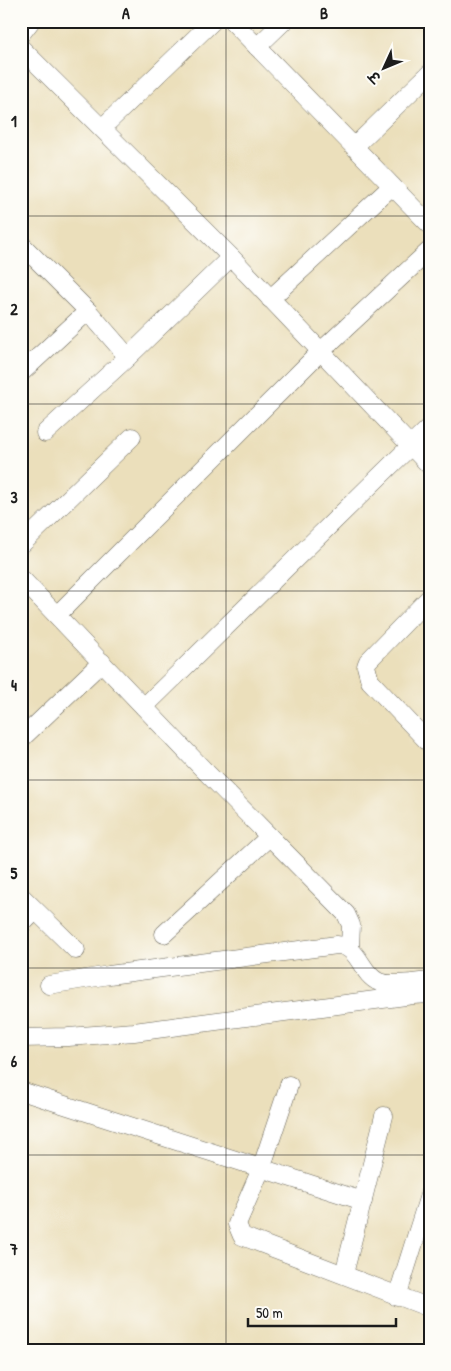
<svg xmlns="http://www.w3.org/2000/svg" width="451" height="1371" font-family="'Patrick Hand','Playpen Sans Deva',sans-serif">
  <rect width="100%" height="100%" fill="#fdfcf7"/>
  <filter id="ink" filterUnits="userSpaceOnUse"><feTurbulence type="fractalNoise" baseFrequency=".02" numOctaves="2"/><feDisplacementMap in="SourceGraphic" scale="10" xChannelSelector="R" yChannelSelector="G"/><feConvolveMatrix kernelMatrix="1 2 1 2 8 2 1 2 1" color-interpolation-filters="sRGB"/></filter>
  <filter id="wash" filterUnits="userSpaceOnUse"><feTurbulence type="fractalNoise" baseFrequency=".0096" numOctaves="4" result="noise"/><feDisplacementMap in="SourceGraphic" scale="20" xChannelSelector="R" yChannelSelector="G"/><feGaussianBlur stdDeviation="1.12" result="paint"/><feColorMatrix in="noise" values="0 0 0 0 0 0 0 0 0 0 0 0 0 0 0 0 0 1.4 0 .05"/><feComposite in="paint" operator="in"/></filter>
  <g filter="url(#wash)">
    <rect width="100%" height="100%" fill="#ebdfbb"/>
  </g>
  <g filter="url(#ink)">
    <g fill="none" stroke-linecap="round" stroke-linejoin="round">
      <defs>
        <g id="street">
          <polyline points="232,21 430,225"/>
          <polyline points="21,34 31,21"/>
          <polyline points="257,47 284,21"/>
          <polyline points="21,48 231,257 430,466"/>
          <polyline points="102,128 213,21"/>
          <polyline points="355,146 430,73"/>
          <polyline points="21,244 88,311 128,357 231,257"/>
          <polyline points="270,299 392,186"/>
          <polyline points="21,373 88,311"/>
          <polyline points="45,433 128,357"/>
          <polyline points="21,545 132,437"/>
          <polyline points="21,578 202,768 346,914 351,925 350,948"/>
          <polyline points="430,597 368,661 366,666 370,681 430,744"/>
          <polyline points="57,615 320,352 430,250"/>
          <polyline points="144,707 430,427"/>
          <polyline points="21,739 102,662"/>
          <polyline points="21,896 76,950"/>
          <polyline points="21,925 35,911"/>
          <polyline points="164,934 269,837"/>
          <path d="M49,985l60,-10 228,-30c23,1 23,29 42,37 15,5 35,0 51,-1"/>
          <polyline points="21,1038 68,1037 134,1032 413,995 430,994"/>
          <polyline points="289,1085 261,1169 237,1224 242,1236 430,1308"/>
          <polyline points="21,1091 363,1201"/>
          <polyline points="344,1274 384,1116"/>
          <polyline points="397,1297 430,1192"/>
        </g>
      </defs>
      <use href="#street" stroke="#646054" stroke-width="19"/>
      <use href="#street" stroke="#fff" stroke-width="18"/>
    </g>
  </g>
  <path fill="none" stroke="#1c1c1c" stroke-width="1" stroke-opacity="0.55" d="M226,21v1329M21,216h409M21,404h409M21,591h409M21,780h409M21,968h409M21,1155h409"/>
  <rect width="451" height="1371" fill="none" stroke="#fdfcf7" stroke-width="55"/>
  <g transform="translate(384 68) rotate(226)" stroke="#fdfcf7" stroke-width="4" paint-order="stroke">
  <path d="M0-4L9 19L0 12L-9 19Z" fill="#1c1c1c"/>
  <text y="-8" font-size="14" font-weight="bold" text-anchor="middle" fill="#1c1c1c">उ</text>
  </g>
  <path d="M248 1318v8h148v-8" fill="none" stroke="#1c1c1c" stroke-width="2.5"/>
  <text x="256" y="1318" font-size="15" fill="#1c1c1c" stroke="#fdfcf7" stroke-width="4" paint-order="stroke">50 m</text>
  <rect x="28" y="28" width="396" height="1316" fill="none" stroke="#1c1c1c" stroke-width="2"/>
  <g font-size="16" text-anchor="middle" font-weight="bold" fill="#1c1c1c">
    <text x="126" y="19">A</text>
    <text x="324" y="19">B</text>
    <text x="14" y="127">1</text>
    <text x="14" y="315">2</text>
    <text x="14" y="503">3</text>
    <text x="14" y="691">4</text>
    <text x="14" y="879">5</text>
    <text x="14" y="1067">6</text>
    <text x="14" y="1255">7</text>
  </g>
</svg>
